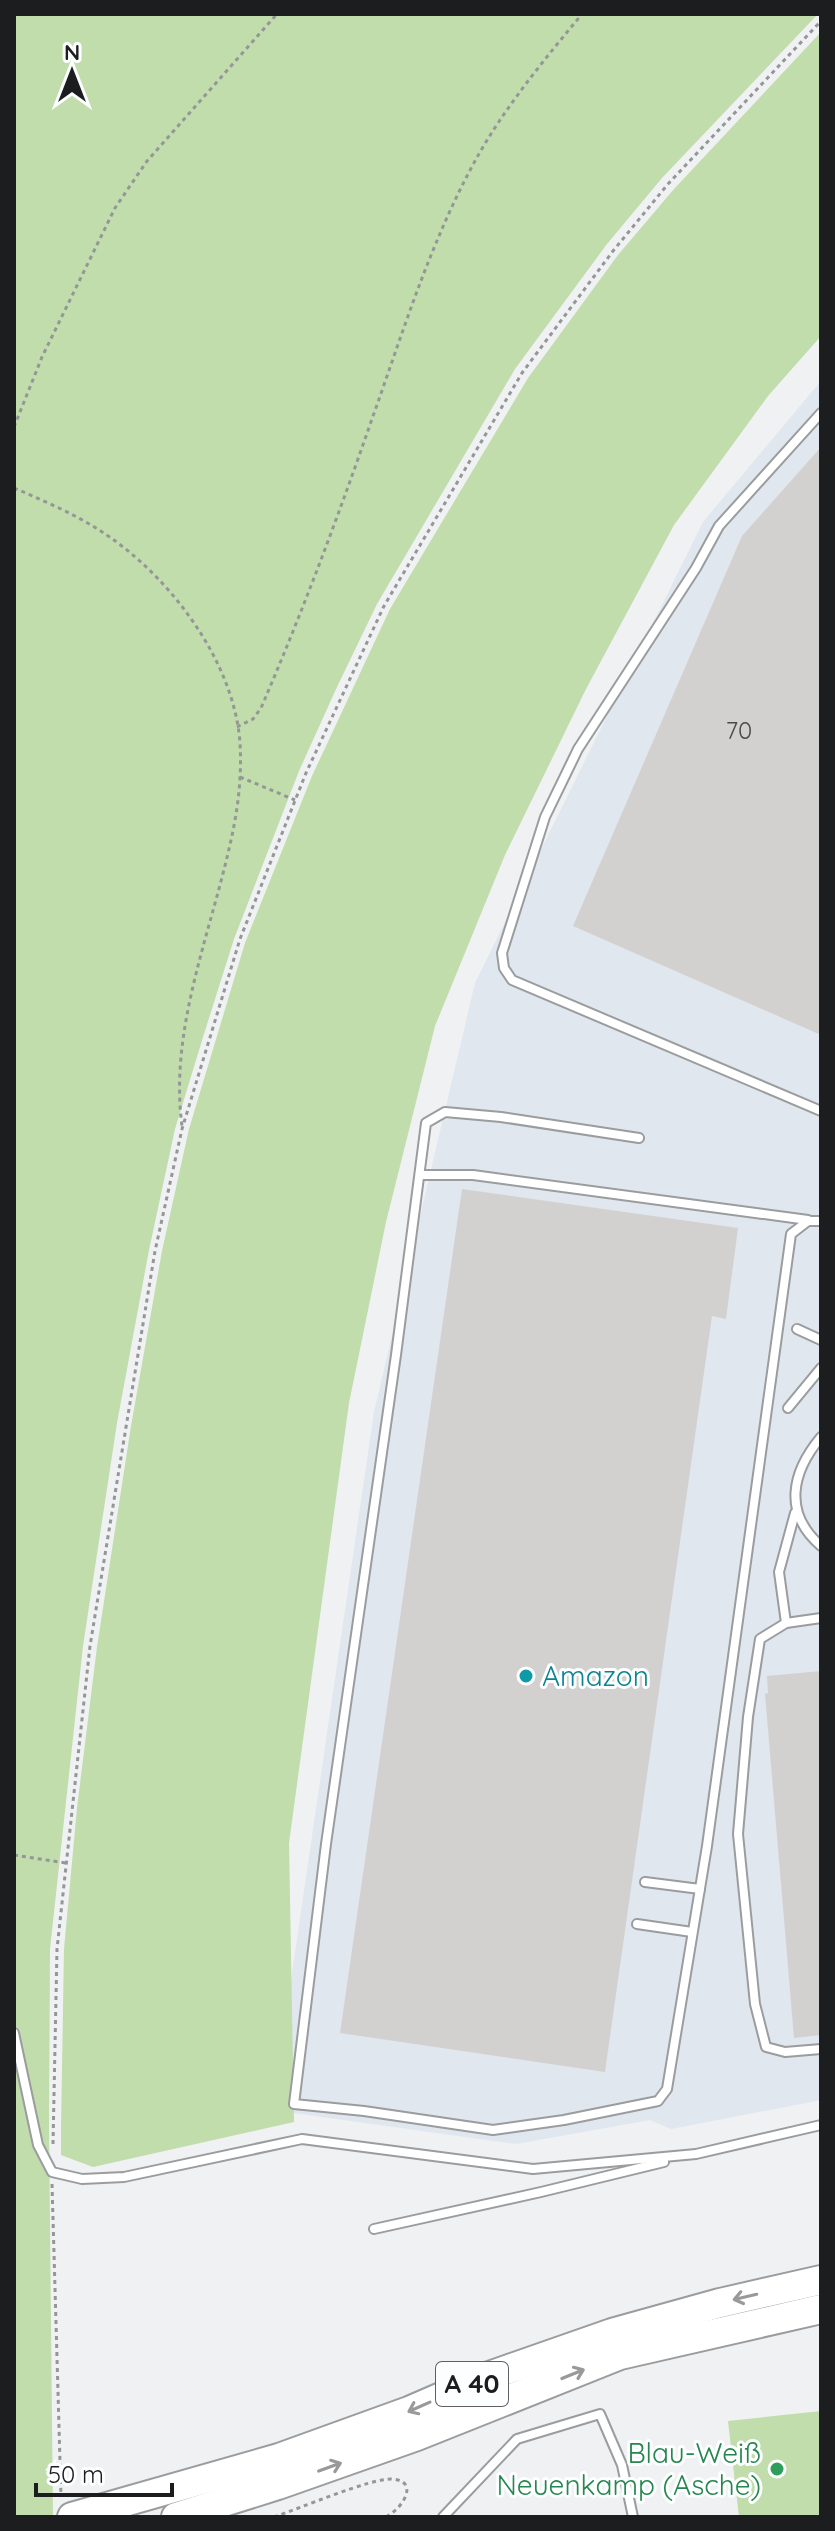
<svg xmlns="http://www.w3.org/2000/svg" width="835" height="2531" font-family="Quicksand,sans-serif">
  <rect width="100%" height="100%" fill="#eff1f3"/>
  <polygon fill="#e0e7ef" points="821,381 821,2100 671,2129 650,2120 516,2144 272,2110 374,1412 475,983 703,522"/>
  <g fill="#c0ddab">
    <polygon points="14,14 818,14 662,178 607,244 515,369 377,604 337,687 299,771 234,939 204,1034 175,1129 149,1250 117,1423 83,1646 50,1949 49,2128 53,2517 14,2517"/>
    <polygon points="821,32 821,336 768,396 674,525 586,689 505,855 435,1026 386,1222 349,1403 289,1843 294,2122 93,2167 61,2155 61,2128 64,1949 77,1808 97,1647 131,1426 162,1251 189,1129 245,943 312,776 390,609 528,378 618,255 674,189"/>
    <polygon points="821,2411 821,2517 739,2517 728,2421"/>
  </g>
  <g fill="#d3d1cf">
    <polygon points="821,447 821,1035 573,926 742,536"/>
    <polygon points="462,1189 738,1228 726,1319 712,1316 605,2072 340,2033"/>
    <polygon points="821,1671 821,2035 794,2038 765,1694 768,1693 767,1676"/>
  </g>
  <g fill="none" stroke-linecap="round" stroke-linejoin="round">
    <defs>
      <g id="service">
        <polyline points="821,413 719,526 696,568 578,749 545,817 502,953 504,968 512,980 821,1111"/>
        <polyline points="639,1138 501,1117 445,1112 426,1123 396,1355 326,1844 294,2104 364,2111 493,2130 564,2120 658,2101 667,2089 707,1846 791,1234 808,1221 821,1221"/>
        <polyline points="420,1175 473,1175 808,1220"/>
        <polyline points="797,1329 821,1340"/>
        <polyline points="788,1408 821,1368"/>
        <path d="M821,1437c-30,36 -38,76 0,109"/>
        <polyline points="821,1618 786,1623 760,1639 748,1717 738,1834 755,2004 766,2047 785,2052 821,2049"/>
        <polyline points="786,1623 779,1572 795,1513"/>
        <polyline points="645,1882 700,1889"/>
        <polyline points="637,1924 692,1932"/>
        <polyline points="14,2033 38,2145 52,2172 82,2179 124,2177 302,2139 533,2169 696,2154 821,2125"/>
        <polyline points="374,2229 541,2192 664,2162"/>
        <polyline points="443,2517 517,2439 600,2414 622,2465 633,2517"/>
      </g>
      <g id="motorway">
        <polyline points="72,2517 279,2458 409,2411 492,2375 612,2333 720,2303 821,2280"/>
        <polyline points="176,2517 278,2485 417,2436 620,2355 821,2309"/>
      </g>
    </defs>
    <use href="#service" stroke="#9a9c9e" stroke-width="12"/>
    <use href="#motorway" stroke="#9a9c9e" stroke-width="32"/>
    <g stroke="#949697" stroke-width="3" stroke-dasharray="4 4" stroke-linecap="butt">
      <polyline points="14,427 42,357 115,208 147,161 277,14"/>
      <path d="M14,488c28,12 56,24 82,40 70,43 138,131 144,215 2,33 -2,66 -9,97 -20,93 -62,189 -49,286"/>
      <path d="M237,727l16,-8 8,-11c41,-95 77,-191 111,-289 31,-87 58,-176 103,-258 29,-53 69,-101 107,-147"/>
      <polyline points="240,777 295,800"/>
      <polyline points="14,1855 66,1863"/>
      <polyline points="53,2144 57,1949 90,1646 155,1251 182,1129 240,939 306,773 384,606 522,373 613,251 668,184 821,21"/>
      <polyline points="52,2184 61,2496"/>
      <path d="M274,2517c24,-8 97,-39 118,-38 28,2 11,29 -6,38"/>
    </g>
    <use href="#service" stroke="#fff" stroke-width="8"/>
    <use href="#motorway" stroke="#fff" stroke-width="28"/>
  </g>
  <defs><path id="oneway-shaft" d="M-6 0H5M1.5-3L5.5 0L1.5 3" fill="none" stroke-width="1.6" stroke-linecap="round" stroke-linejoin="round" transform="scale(2)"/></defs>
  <g stroke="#99999a">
    <use href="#oneway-shaft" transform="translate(745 2297) rotate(167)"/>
    <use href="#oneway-shaft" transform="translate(573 2374) rotate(-22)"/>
    <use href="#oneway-shaft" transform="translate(419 2407) rotate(156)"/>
    <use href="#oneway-shaft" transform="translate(330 2467) rotate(-20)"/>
  </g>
  <circle fill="#0f9aa8" stroke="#fdfeff" stroke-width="3" cx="526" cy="1676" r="8"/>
  <circle fill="#2e9e5b" stroke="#fdfeff" stroke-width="3" cx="777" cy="2469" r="8"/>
  <g text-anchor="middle" stroke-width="6" stroke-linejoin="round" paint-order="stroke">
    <g font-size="24" fill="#4a4a4a">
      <text x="739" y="739">70</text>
    </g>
    <rect fill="#fdfeff" stroke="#606062" stroke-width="2" x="436" y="2362" width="72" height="44" rx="6"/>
    <g font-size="26" font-weight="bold" fill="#1c1d1e">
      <text x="472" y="2393">A 40</text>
    </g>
    <g font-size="28" fill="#0d838f" stroke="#fdfeff" text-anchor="start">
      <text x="542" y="1686">Amazon</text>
    </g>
    <g font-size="28" fill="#27864d" stroke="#fdfeff" text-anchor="end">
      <text x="761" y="2463">Blau-Weiß<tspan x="761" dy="32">Neuenkamp (Asche)</tspan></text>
    </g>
  </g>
  <rect width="835" height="2531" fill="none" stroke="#1c1d1e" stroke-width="32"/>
  <g transform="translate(72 72)" stroke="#fdfeff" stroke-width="6" paint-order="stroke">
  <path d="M0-6L14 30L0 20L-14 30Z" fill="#1c1d1e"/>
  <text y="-12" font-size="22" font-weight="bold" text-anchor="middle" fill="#1c1d1e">N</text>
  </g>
  <path d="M36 2483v12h136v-12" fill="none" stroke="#1c1d1e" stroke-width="4"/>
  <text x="48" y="2483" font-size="24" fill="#1c1d1e" stroke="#fdfeff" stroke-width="6" paint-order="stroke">50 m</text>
</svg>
